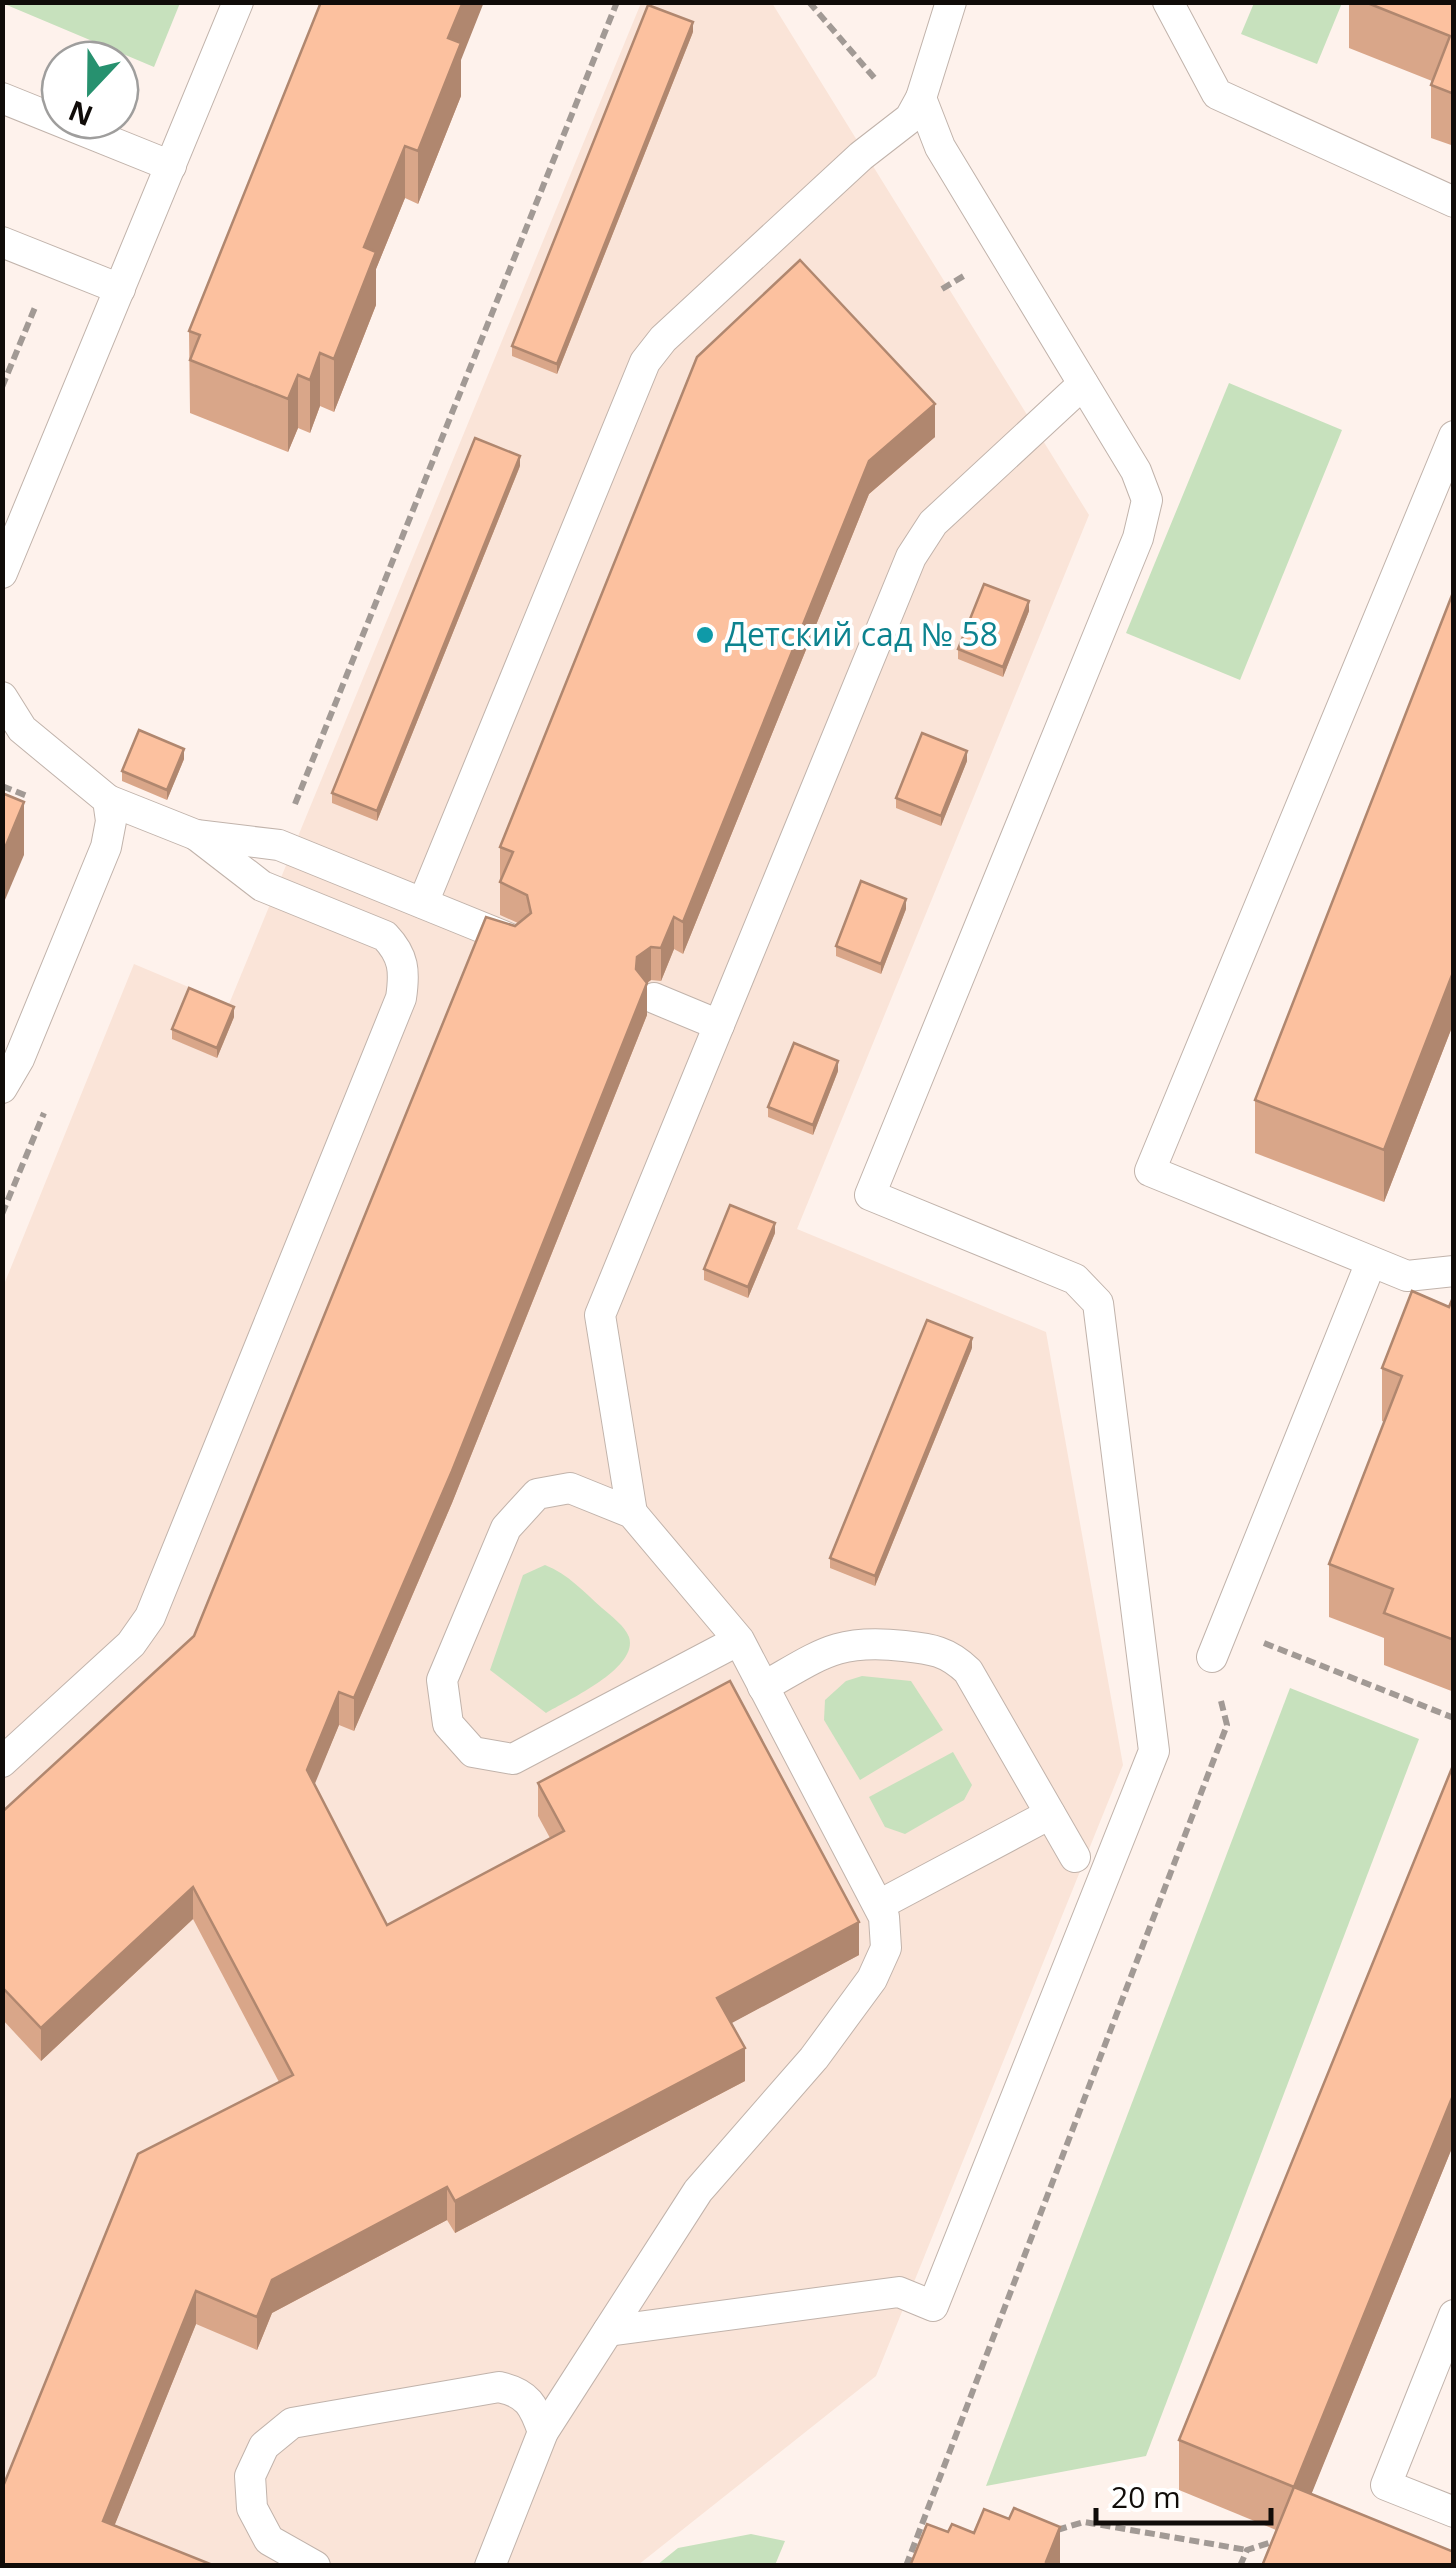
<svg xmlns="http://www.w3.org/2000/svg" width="1456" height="2568" font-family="'Open Sans',sans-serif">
  <rect width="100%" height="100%" fill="#fef2ec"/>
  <polygon fill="#fae4d8" points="641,3 772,3 1089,515 797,1229 1046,1332 1123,1765 876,2376 638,2565 3,2566 3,1287 134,964 229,1004"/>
  <g fill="#c7e1bd">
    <polygon points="2,3 3,2 180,3 154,67"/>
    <polygon points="1254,3 1342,3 1317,64 1241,34"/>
    <polygon points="1229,383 1342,430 1240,680 1126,633"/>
    <path d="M545,1565c23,9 39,27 57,43 9,8 23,18 27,29 10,31 -61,63 -83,76l-56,-43 33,-95z"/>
    <polygon points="862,1676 911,1681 943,1730 860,1780 824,1720 825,1700 846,1681"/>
    <polygon points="1290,1688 1419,1739 1146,2456 986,2486"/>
    <polygon points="953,1752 972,1785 964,1800 905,1834 885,1827 869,1797"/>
    <polygon points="751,2534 785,2541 775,2565 657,2565 678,2548"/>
  </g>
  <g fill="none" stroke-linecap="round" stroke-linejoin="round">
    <defs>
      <g id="lane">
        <polyline points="1168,2 1217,94 1454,202"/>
        <polyline points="2,98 171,166"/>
        <polyline points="2,242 120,289"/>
        <polyline points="1454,436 1150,1171 1407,1276 1454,1271"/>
        <polyline points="2,573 238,2"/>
        <polyline points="2,697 22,729 108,800 111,821 106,847 19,1059 2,1088"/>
        <polyline points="108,800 196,835 279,845 513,940"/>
        <polyline points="423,903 645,362 663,339 861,156 910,118 921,98"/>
        <polyline points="654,998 719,1025"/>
        <polyline points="632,1513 600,1315 911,557 933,523 1083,384"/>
        <polyline points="1212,1657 1371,1262"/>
        <path d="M763,1687c57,-32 74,-49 141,-41 28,3 43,5 64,25l107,186"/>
        <path d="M2,1762l129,-118 19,-27 251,-619c4,-27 3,-42 -16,-62l-123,-50 -66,-51"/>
        <polyline points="879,1905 1050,1814"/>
        <polyline points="1454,2315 1386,2485 1454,2512"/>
        <polyline points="608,2331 899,2292 933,2306 1154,1751 1098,1303 1075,1279 870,1195 1138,538 1147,500 1136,471 940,147 921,98 951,2"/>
        <path d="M315,2566l-46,-26 -17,-32 -2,-32 14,-30 28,-23 207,-36c29,6 35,19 44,45"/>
        <polyline points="490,2566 543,2432 698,2191 814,2058 872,1979 886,1948 884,1917 739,1640 632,1513 570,1488 537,1494 506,1528 442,1680 448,1724 473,1752 513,1759 739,1640"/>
      </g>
    </defs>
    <use href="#lane" stroke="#c1b3ab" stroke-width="32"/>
    <g stroke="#a29a95" stroke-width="6" stroke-dasharray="10 5" stroke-linecap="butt">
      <polyline points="809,2 877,81"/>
      <polyline points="942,289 967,274"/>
      <polyline points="2,387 36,305"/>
      <polyline points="2,786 27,796"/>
      <polyline points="295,804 617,2"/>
      <polyline points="2,1214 44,1113"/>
      <polyline points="1264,1643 1454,1718"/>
      <polyline points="1057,2530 1084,2522 1247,2550"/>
      <polyline points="906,2566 1227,1725 1221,1701"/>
      <polyline points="1240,2566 1247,2550 1278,2540"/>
    </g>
    <use href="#lane" stroke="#fff" stroke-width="30"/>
  </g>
  <g fill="#d9a689">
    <polygon points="1349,2 1454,2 1454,146 1431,138 1431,85 1432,81 1349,48"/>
    <polygon points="693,32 557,374 512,356 512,346"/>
    <polygon points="461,60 461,96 418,204 405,198 376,269 376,305 334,412 320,406 310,433 298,428 288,452 190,413 189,331"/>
    <polygon points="697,357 935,437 869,494 683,954 674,949 661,981 651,980 647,983 647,1015 452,1503 354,1731 339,1725 314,1784 387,1925 550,1838 538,1816 538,1783 859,1955 731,2023 745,2081 455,2233 447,2220 272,2313 257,2350 196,2324 114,2526 2,2566 279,2082 193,1919 41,2061 2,2019 2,1812 194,1636 515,926 518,923 500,915 500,847"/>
    <polygon points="520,466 377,821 332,803 332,793"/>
    <polygon points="1454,590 1454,1022 1384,1202 1255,1153 1255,1100"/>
    <polygon points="1029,611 1003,677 958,659 958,649"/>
    <polygon points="184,759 167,800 122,781 122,771"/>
    <polygon points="967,761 941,826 896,808 896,798"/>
    <polygon points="906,909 881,974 836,956 836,946"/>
    <polygon points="234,1017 217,1058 172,1039 172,1029"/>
    <polygon points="838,1071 813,1135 768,1117 768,1107"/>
    <polygon points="775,1233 748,1298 704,1280 704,1269"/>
    <polygon points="1454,1295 1454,1692 1384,1665 1384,1638 1329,1617 1329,1564 1384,1422 1382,1421 1382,1368 1449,1307"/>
    <polygon points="972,1348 875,1586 830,1568 830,1558"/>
    <polygon points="1454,1763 1454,2143 1311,2494 1276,2530 1179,2490 1179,2440"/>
  </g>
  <g fill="#b0876f">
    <polygon points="463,2 484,2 461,60 461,96 418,204 418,151 448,38"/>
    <polygon points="693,22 693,32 557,374 557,364"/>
    <polygon points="405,146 405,198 376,269 376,305 334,412 334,359 364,247"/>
    <polygon points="320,353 320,406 310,433 310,380"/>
    <polygon points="298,375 298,428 288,452 288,399"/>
    <polygon points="935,404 935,437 869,494 683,954 683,922 869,461"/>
    <polygon points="520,456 520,466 377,821 377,811"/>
    <polygon points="1029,601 1029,611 1003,677 1003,667"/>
    <polygon points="184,749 184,759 167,800 167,790"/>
    <polygon points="967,751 967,761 941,826 941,816"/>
    <polygon points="24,802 24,855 2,907 2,855"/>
    <polygon points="906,899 906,909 881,974 881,964"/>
    <polygon points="674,917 674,949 661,981 661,948"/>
    <polygon points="651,947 651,980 637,990 636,969 637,957"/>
    <polygon points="1454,970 1454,1022 1384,1202 1384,1150"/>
    <polygon points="647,983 647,1015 452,1503 354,1731 354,1698"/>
    <polygon points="234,1007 234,1017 217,1058 217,1048"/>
    <polygon points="838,1061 838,1071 813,1135 813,1125"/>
    <polygon points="775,1223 775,1233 748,1298 748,1287"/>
    <polygon points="972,1338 972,1348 875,1586 875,1576"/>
    <polygon points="339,1692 339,1725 307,1803 307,1770"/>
    <polygon points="193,1887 193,1919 41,2061 41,2028"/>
    <polygon points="859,1922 859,1955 717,2031 717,1998"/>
    <polygon points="745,2048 745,2081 455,2233 455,2201"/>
    <polygon points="1454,2093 1454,2143 1294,2537 1294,2487"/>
    <polygon points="447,2187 447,2220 272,2313 257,2350 257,2317 272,2280"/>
    <polygon points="196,2291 196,2324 103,2554 103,2521"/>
    <polygon points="1060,2527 1060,2566 1046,2566 1046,2562"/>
  </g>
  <g fill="#fcc19f" stroke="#b0876f" stroke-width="2.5">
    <polygon points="321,2 463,2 448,38 461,43 418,151 405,146 364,247 376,252 334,359 320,353 310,380 298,375 288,399 190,360 200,335 189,331"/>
    <polygon points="1365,2 1454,2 1454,94 1431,85 1450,36"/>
    <polygon points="648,5 693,22 557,364 512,346"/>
    <polygon points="800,260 935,404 869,461 683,922 674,917 661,948 651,947 637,957 636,969 647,983 452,1471 354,1698 339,1692 307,1770 387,1925 564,1831 538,1783 730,1681 859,1922 717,1998 745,2048 455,2201 447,2187 272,2280 257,2317 196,2291 103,2521 215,2566 2,2566 2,2489 138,2154 293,2075 193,1887 41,2028 2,1987 2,1812 194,1636 486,917 515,926 531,913 527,895 500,882 513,852 500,847 697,357"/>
    <polygon points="475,438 520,456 377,811 332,793"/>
    <polygon points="984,584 1029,601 1003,667 958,649"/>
    <polygon points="1454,590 1454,970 1384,1150 1255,1100"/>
    <polygon points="139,730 184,749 167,790 122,771"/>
    <polygon points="922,733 967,751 941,816 896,798"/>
    <polygon points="2,793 24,802 2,855"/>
    <polygon points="861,881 906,899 881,964 836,946"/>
    <polygon points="189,988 234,1007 217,1048 172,1029"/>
    <polygon points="794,1043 838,1061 813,1125 768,1107"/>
    <polygon points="730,1205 775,1223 748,1287 704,1269"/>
    <polygon points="1412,1291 1449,1307 1454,1295 1454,1640 1384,1613 1393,1589 1329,1564 1402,1376 1382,1368"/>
    <polygon points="927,1320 972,1338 875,1576 830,1558"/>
    <polygon points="1454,1763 1454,2093 1294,2487 1179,2440"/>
    <polygon points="1294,2487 1454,2552 1454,2566 1262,2566"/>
    <polygon points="1014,2508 1060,2527 1046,2562 1054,2566 910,2566 927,2524 948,2532 952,2524 974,2533 984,2509 1009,2519"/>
  </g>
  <circle fill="#0f9aa8" stroke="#fff" stroke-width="4" cx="705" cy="635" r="10"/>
  <g text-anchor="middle" stroke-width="8" stroke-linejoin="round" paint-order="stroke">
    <g font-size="32" fill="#0d838f" stroke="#fff" text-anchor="start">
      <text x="725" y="646">Детский сад № 58</text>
    </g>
  </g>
  <rect width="1456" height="2568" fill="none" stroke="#100c09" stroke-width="10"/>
  <g transform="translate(90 90) rotate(202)"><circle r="48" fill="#ffffff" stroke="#9f9e9d" stroke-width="2.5"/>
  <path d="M0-8L18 38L0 25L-18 38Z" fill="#27916f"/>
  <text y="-15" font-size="28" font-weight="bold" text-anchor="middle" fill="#100c09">N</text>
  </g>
  <path d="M1096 2508v15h175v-15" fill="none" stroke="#100c09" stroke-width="5"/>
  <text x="1111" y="2508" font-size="30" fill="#100c09" stroke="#ffffff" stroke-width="8" paint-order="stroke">20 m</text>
</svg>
